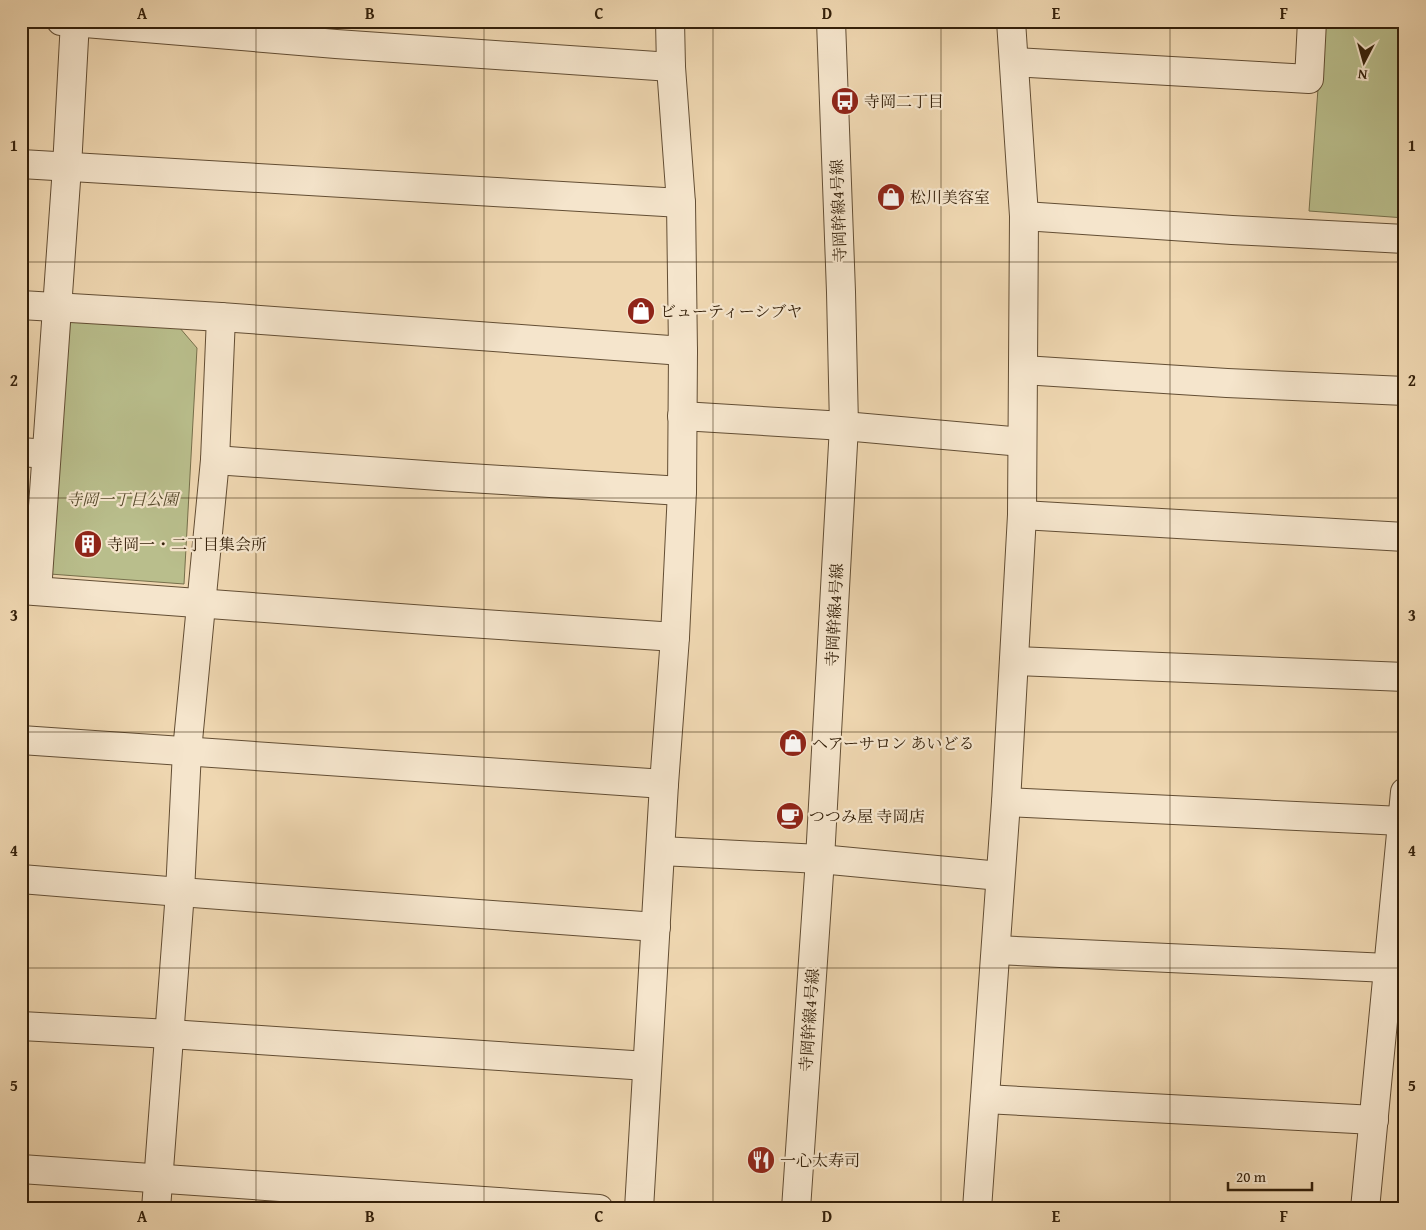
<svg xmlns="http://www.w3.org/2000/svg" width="1426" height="1230" font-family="'Gentium Book Plus','Noto Serif JP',serif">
  <rect width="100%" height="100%" fill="#efd7b1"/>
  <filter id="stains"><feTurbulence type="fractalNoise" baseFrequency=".004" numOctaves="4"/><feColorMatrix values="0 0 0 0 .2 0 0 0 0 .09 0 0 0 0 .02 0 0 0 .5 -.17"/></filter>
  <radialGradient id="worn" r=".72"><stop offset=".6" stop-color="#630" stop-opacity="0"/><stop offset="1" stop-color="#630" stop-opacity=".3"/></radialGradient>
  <g fill="#b9be8c" stroke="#766f4b">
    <polygon points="1323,21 1405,21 1405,218 1309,211"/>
    <polygon points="66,320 179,327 197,348 184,584 50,574"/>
  </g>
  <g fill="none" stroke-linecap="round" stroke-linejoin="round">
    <defs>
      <g id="minor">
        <polyline points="61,21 336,44 671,67"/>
        <polyline points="1014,62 1309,79 1312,21"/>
        <polyline points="21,164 681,203"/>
        <polyline points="1024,216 1232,230 1405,239"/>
        <polyline points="21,305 221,317 683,351"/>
        <polyline points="1023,370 1227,383 1405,391"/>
        <polyline points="682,416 844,426 1022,442"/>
        <polyline points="21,452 46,454"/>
        <polyline points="215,460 453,477 682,491"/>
        <polyline points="1022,515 1405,537"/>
        <polyline points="21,590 440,621 675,637"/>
        <polyline points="37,591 67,167 75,21"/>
        <polyline points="1014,661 1405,677"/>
        <polyline points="21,740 664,784"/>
        <polyline points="1006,802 1402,821"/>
        <polyline points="661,851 820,859 1000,876"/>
        <polyline points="21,879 180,892 656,927"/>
        <polyline points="996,950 1388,968"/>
        <polyline points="21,1026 170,1034 647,1066"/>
        <polyline points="985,1099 1374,1120"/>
        <polyline points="21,1169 599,1209"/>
        <polyline points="156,1209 180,892 187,751 215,460 221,317"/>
        <polyline points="639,1209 664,784 675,637 682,491 683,351 681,203 671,67 670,21"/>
        <polyline points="977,1209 1006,802 1022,515 1024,216 1011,21"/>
        <polyline points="1365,1209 1405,792"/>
      </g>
      <polyline id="tertiary" points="796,1209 820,859 844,426 841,292 831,21"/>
    </defs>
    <use href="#minor" stroke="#634e34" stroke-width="30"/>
    <use href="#tertiary" stroke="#634e34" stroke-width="30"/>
    <use href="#minor" stroke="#f5e5cc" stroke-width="28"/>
    <use href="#tertiary" stroke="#f5e5cc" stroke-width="28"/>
  </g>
  <path fill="none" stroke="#34200a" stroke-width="1" stroke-opacity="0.55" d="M256,21v1188M484,21v1188M713,21v1188M941,21v1188M1170,21v1188M21,262h1384M21,498h1384M21,732h1384M21,968h1384"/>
  <defs>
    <symbol id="bus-disc" viewBox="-11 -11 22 22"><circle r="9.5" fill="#8f2418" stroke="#f5e5cc"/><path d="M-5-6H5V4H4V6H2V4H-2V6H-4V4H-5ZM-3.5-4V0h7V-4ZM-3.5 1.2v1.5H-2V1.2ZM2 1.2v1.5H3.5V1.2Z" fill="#fff"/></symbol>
    <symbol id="shop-disc" viewBox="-11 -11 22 22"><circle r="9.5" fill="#8f2418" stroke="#f5e5cc"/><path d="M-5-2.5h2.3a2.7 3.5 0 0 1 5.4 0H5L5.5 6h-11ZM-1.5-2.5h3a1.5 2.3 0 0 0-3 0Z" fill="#fff"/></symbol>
    <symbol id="building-disc" viewBox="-11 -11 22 22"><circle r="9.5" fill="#8f2418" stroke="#f5e5cc"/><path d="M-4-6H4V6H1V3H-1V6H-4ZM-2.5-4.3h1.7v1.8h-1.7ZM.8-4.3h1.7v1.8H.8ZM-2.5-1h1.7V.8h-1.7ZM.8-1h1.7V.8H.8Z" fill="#fff"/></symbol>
    <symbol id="cafe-disc" viewBox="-11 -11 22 22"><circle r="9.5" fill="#8f2418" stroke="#f5e5cc"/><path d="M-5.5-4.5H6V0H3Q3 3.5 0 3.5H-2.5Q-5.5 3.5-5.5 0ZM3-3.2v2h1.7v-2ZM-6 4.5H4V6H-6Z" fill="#fff"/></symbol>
    <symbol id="restaurant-disc" viewBox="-11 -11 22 22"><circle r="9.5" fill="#8f2418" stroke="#f5e5cc"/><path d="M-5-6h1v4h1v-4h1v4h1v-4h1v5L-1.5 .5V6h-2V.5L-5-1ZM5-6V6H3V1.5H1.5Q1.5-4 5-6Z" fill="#fff"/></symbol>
  </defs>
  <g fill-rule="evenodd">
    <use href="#bus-disc" x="829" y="85" width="32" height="32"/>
    <use href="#shop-disc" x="875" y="181" width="32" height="32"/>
    <use href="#shop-disc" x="625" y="295" width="32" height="32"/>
    <use href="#building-disc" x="72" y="528" width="32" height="32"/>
    <use href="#shop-disc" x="777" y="727" width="32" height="32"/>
    <use href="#cafe-disc" x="774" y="800" width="32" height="32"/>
    <use href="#restaurant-disc" x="745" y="1144" width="32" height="32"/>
  </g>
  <g text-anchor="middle" stroke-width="4.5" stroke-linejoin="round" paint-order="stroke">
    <g font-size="16" fill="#34200a" stroke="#f5e5cc" text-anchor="start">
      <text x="864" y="107">寺岡二丁目</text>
      <text x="910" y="203">松川美容室</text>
      <text x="660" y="317">ビューティーシブヤ</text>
      <text x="107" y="550">寺岡一・二丁目集会所</text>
      <text x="812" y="749">ヘアーサロン あいどる</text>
      <text x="809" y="822">つつみ屋 寺岡店</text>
      <text x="780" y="1166">一心太寿司</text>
    </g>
    <g font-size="16" fill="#34200a" stroke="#f5e5cc">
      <text transform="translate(838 211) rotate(-92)" y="6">寺岡幹線4号線</text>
      <text transform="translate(834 615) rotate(-87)" y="6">寺岡幹線4号線</text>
      <text transform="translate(809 1020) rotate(-86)" y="6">寺岡幹線4号線</text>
    </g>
    <g font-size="16" font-style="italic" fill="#55482a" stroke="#f5e5cc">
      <text x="122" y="505">寺岡一丁目公園</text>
    </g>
  </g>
  <rect width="1426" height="1230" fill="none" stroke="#efd7b1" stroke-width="55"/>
  <g transform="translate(1364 62) rotate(186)" stroke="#f5e5cc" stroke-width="4" paint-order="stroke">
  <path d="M0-4L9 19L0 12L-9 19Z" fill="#34200a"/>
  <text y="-8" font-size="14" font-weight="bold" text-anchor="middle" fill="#34200a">N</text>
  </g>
  <path d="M1228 1182v8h84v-8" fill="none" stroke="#34200a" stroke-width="2.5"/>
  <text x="1236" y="1182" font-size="15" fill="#34200a" stroke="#f5e5cc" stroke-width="4" paint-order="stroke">20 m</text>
  <rect x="28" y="28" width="1370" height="1174" fill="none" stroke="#34200a" stroke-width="2"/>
  <g font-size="16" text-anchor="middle" font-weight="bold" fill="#34200a">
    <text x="142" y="19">A</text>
    <text x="370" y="19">B</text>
    <text x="599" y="19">C</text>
    <text x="827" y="19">D</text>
    <text x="1056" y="19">E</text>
    <text x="1284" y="19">F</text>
    <text x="14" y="151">1</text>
    <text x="1412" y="151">1</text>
    <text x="14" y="386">2</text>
    <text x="1412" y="386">2</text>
    <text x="14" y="621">3</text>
    <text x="1412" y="621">3</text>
    <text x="14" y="856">4</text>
    <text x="1412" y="856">4</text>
    <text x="14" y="1091">5</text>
    <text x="1412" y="1091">5</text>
    <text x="142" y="1222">A</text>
    <text x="370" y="1222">B</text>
    <text x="599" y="1222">C</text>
    <text x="827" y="1222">D</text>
    <text x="1056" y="1222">E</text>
    <text x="1284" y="1222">F</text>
  </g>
  <rect width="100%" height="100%" filter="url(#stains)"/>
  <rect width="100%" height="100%" fill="url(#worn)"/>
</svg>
